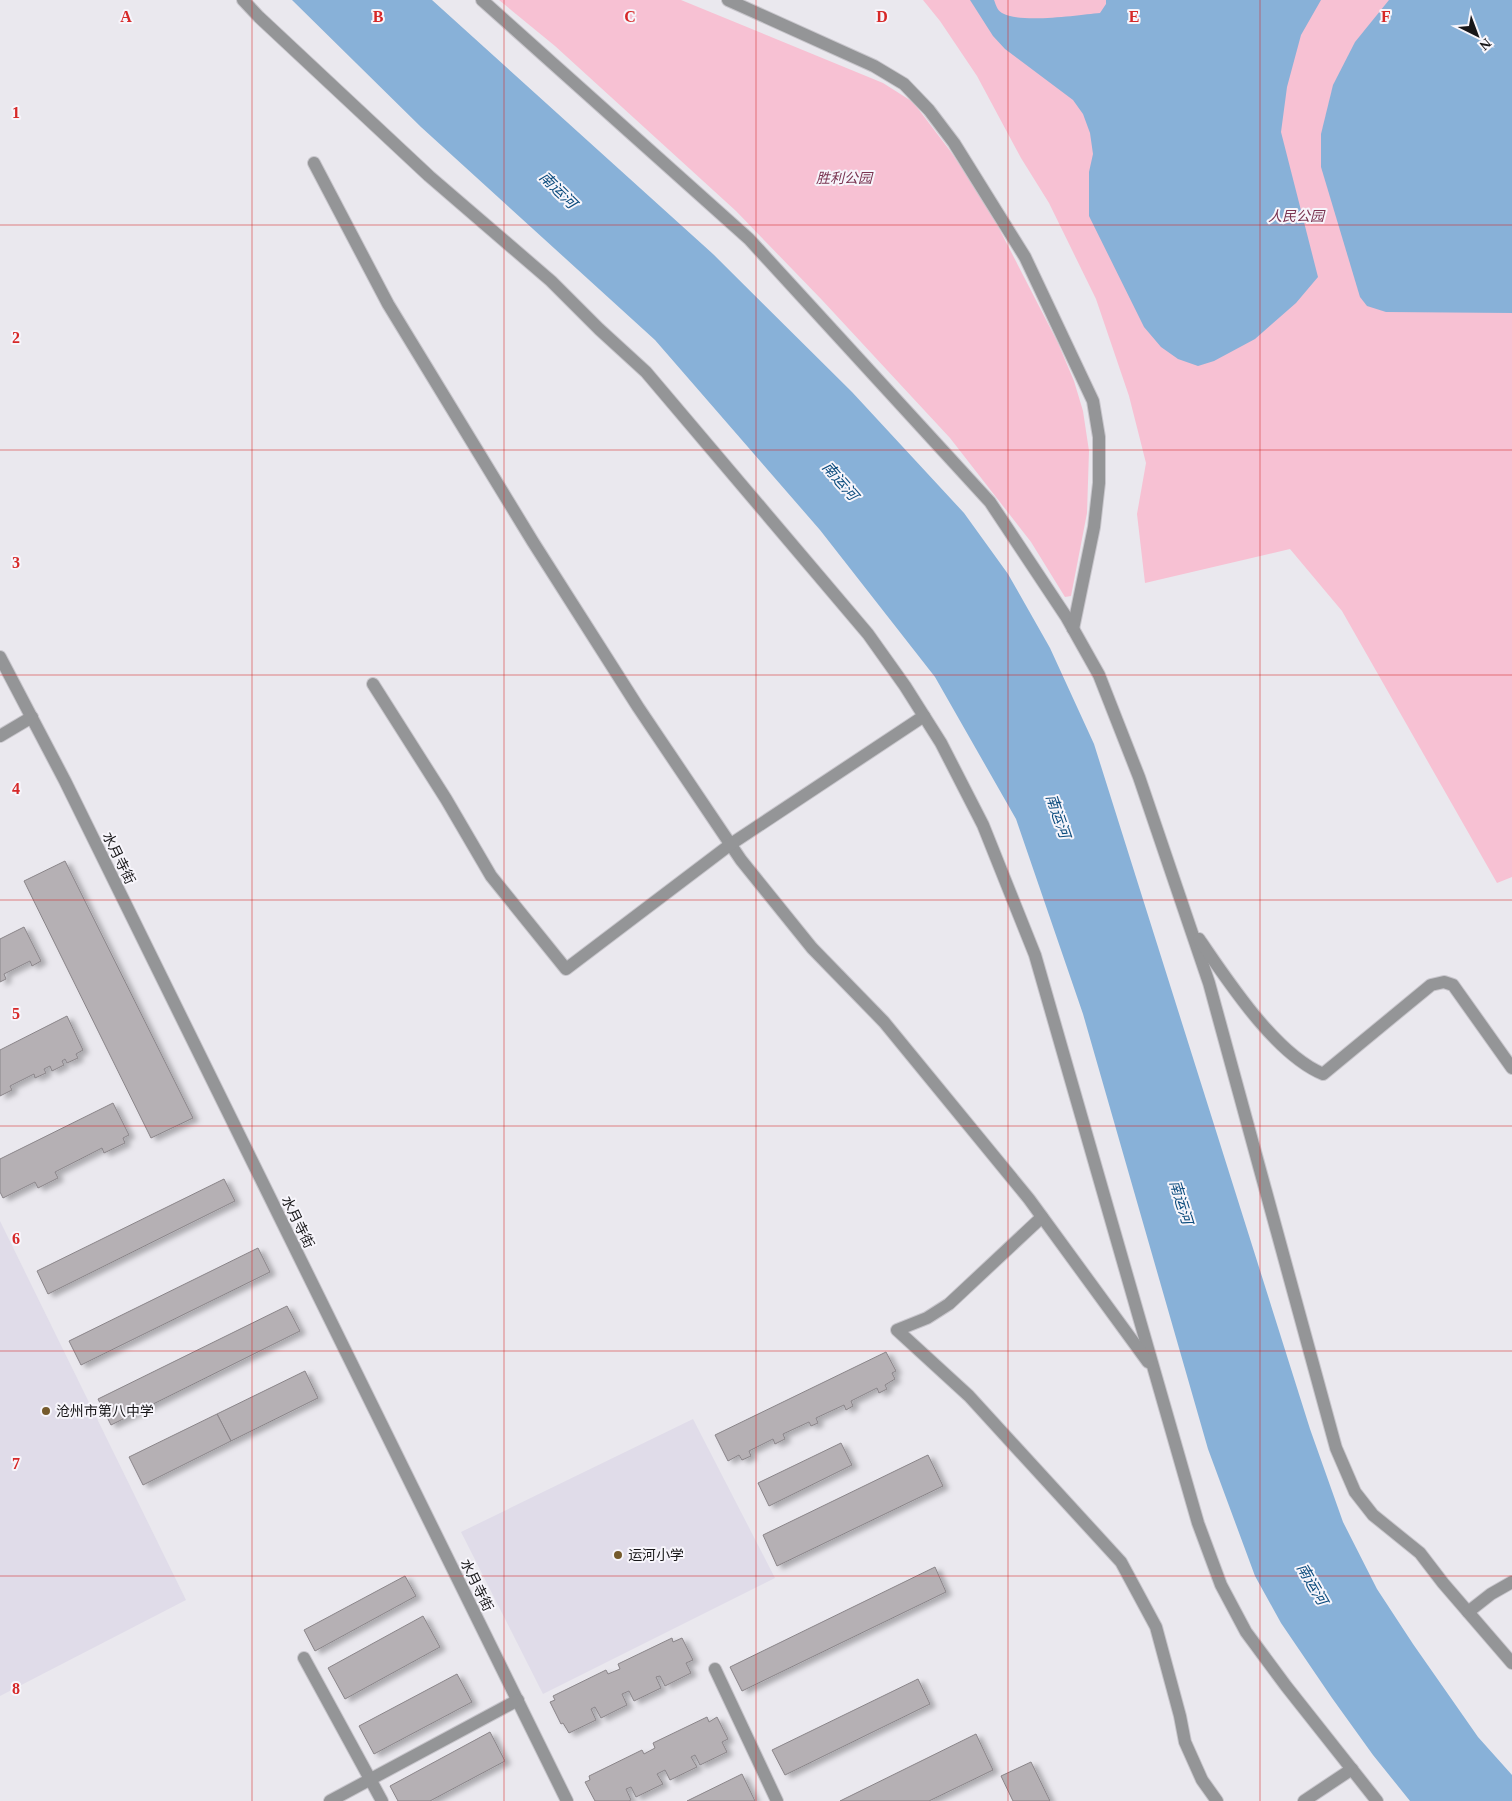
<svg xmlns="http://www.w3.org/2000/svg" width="1512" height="1801" font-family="'Times New Roman','Noto Sans SC',serif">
  <defs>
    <filter id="shadow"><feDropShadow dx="5.5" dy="3" stdDeviation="2.5" flood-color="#0004"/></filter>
  </defs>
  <rect width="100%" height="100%" fill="#eae8ee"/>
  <g fill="#e0dce9">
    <polygon points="0,1221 186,1600 0,1696"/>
    <polygon points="693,1419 775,1578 543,1694 461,1532"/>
  </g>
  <g fill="#f7c1d3">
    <polygon points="499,0 681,0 883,83 913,102 951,152 988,207 1058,343 1074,381 1083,411 1089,451 1087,513 1071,596 1065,597 1031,542 950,438 822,300 736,211 555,46"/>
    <polygon points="923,0 1512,0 1512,877 1497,883 1342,611 1290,549 1145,583 1137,514 1146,463 1129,396 1096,299 1049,203 1021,158 977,76 940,21"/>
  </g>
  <g fill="#88b1d8">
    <polygon points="292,0 432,0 713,254 852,392 964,513 1008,574 1050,648 1094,744 1310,1429 1343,1522 1377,1589 1413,1644 1478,1737 1512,1775 1512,1801 1410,1801 1373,1755 1332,1698 1281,1623 1255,1576 1208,1449 1083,1014 1016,819 935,677 820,530 655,340 421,127"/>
    <path d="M970,0h24c2,5 3,10 8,13 18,11 76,2 98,0l6,-9v-4h215l-20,35 -14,52 -6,45 37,145 -22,26 -41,36 -41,22 -16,5 -20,-7 -17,-12 -17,-20 -55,-111v-44l4,-18 -3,-21 -7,-19 -10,-14 -68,-51 -12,-13z"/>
    <polygon points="1389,0 1512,0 1512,313 1386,312 1367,306 1360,297 1321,167 1321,134 1333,85 1355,42"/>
  </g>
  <g fill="#b5b0b4" stroke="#8a8589" filter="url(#shadow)">
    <polygon points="65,861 193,1118 151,1138 24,881"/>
    <polygon points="24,927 41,961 32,966 30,961 4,974 6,979 0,982 0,939"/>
    <polygon points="67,1016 83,1050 76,1054 78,1058 67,1063 65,1059 62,1061 64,1065 52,1071 50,1066 44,1069 46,1073 35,1078 34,1074 10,1086 12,1090 0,1096 0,1050"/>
    <polygon points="113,1103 129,1135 123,1138 125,1143 104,1153 102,1148 55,1172 58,1178 38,1188 35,1182 3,1198 0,1192 0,1159"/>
    <polygon points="224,1179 235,1201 48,1294 37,1271"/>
    <polygon points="258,1248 270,1272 81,1365 69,1341"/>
    <polygon points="287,1306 300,1331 111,1425 98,1399"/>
    <polygon points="886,1352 896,1371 892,1373 895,1379 885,1385 887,1389 879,1393 877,1388 851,1401 853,1406 846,1410 844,1405 816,1418 818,1423 811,1426 809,1422 783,1434 785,1439 775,1444 773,1439 749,1451 751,1456 742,1460 739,1455 728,1461 715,1435"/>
    <polygon points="305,1371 318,1398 231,1441 217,1414"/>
    <polygon points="217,1414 231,1441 143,1485 129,1457"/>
    <polygon points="841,1443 852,1465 769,1506 758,1483"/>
    <polygon points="928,1455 943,1486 777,1566 763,1535"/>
    <polygon points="935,1567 946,1592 742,1691 730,1667"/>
    <polygon points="405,1576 416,1596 315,1651 304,1630"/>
    <polygon points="423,1616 440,1647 345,1699 328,1668"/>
    <polygon points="672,1638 673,1642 682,1638 693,1660 686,1663 691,1673 665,1686 660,1676 656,1677 661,1688 634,1701 629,1691 622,1694 627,1705 601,1718 595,1707 591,1709 596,1720 569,1733 563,1723 561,1724 550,1702 555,1700 553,1696 606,1670 608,1674 620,1669 618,1664"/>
    <polygon points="457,1674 472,1702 374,1754 359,1726"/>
    <polygon points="918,1679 930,1704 785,1775 772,1750"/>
    <polygon points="707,1717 709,1722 717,1717 728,1739 722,1742 727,1752 700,1765 695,1755 691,1757 697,1767 670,1780 665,1770 657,1774 663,1784 636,1797 631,1787 626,1789 631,1800 629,1801 595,1801 585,1782 590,1780 589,1776 642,1750 644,1754 655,1748 653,1743"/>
    <polygon points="490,1732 505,1761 430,1801 398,1801 390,1786"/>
    <polygon points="976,1734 993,1770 929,1801 840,1801"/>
    <polygon points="1031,1762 1050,1801 1013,1801 1001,1776"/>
    <polygon points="742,1774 755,1801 687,1801"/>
  </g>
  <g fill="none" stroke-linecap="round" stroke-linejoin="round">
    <defs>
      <g id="minor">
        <polyline points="243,0 259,17 429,176 551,281 599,329 646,372 868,634 905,686 941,743 983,825 1035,955 1198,1523 1221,1585 1246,1632 1286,1686 1377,1801"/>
        <polyline points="482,0 749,239 990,502 1067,618 1099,675 1139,777 1209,983 1336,1448 1355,1492 1373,1515 1420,1553 1443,1583 1512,1663"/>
        <polyline points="728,0 874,66 904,84 929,110 954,143 1025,257 1093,401 1099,437 1099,483 1094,527 1073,629"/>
        <polyline points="314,163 388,304 533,542 638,707 741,860 812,948 884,1022 1029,1199 1148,1362"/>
        <polyline points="0,657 65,781 567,1801"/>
        <polyline points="373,684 446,799 491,876 566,969 731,844 924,716"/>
        <polyline points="0,736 32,717"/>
        <path d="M1199,939c29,42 76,115 124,135l108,-89 13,-3 9,3 59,83"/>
        <polyline points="1042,1217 949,1304 927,1318 897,1330 969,1396 1121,1562 1156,1627 1180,1716 1185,1742 1202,1780 1217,1801"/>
        <polyline points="1468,1612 1491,1594 1512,1582"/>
        <polyline points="304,1658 382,1801"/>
        <polyline points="715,1669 777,1801"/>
        <polyline points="330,1801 518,1700"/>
        <polyline points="1304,1801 1352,1769"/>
      </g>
    </defs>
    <use href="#minor" stroke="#c8c6cc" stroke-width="14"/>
    <use href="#minor" stroke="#949597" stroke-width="12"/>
  </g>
  <path fill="none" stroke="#d62828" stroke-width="1" stroke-opacity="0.55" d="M252,0v1801M504,0v1801M756,0v1801M1008,0v1801M1260,0v1801M0,225h1512M0,450h1512M0,675h1512M0,900h1512M0,1126h1512M0,1351h1512M0,1576h1512"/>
  <g fill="#755a2c" stroke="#f7f5fb" stroke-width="2">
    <circle cx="46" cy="1411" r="5"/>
    <circle cx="618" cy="1555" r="5"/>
  </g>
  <g text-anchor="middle" stroke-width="4" stroke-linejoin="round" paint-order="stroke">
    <g font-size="14" font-style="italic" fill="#7a3451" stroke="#f7f5fb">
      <text x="844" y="183">胜利公园</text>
      <text x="1296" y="221">人民公园</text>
    </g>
    <g font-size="14" fill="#171618" stroke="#f7f5fb">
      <text transform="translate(119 858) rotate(64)" y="5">水月寺街</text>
      <text transform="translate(298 1222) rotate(64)" y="5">水月寺街</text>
      <text transform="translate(477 1585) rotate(64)" y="5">水月寺街</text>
    </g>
    <g font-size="14" fill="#171618" stroke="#f7f5fb" text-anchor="start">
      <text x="56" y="1416">沧州市第八中学</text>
      <text x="628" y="1560">运河小学</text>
    </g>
    <g font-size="15" font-style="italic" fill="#0c4c7e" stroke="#f7f5fb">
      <text transform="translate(558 190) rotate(45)" y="5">南运河</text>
      <text transform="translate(840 481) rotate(49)" y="5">南运河</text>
      <text transform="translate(1058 816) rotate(71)" y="5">南运河</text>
      <text transform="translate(1181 1202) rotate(73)" y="5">南运河</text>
      <text transform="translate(1312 1584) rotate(60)" y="5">南运河</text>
    </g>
  </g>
  <g font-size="16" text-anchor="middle" font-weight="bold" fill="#d62828" stroke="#f7f5fb" stroke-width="4" stroke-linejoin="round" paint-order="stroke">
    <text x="126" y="22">A</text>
    <text x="378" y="22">B</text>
    <text x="630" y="22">C</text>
    <text x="882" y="22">D</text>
    <text x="1134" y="22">E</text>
    <text x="1386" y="22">F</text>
    <text x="16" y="118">1</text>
    <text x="16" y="343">2</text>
    <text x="16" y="568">3</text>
    <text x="16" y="794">4</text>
    <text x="16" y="1019">5</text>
    <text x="16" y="1244">6</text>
    <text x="16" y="1469">7</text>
    <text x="16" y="1694">8</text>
  </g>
  <g transform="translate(1477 35) rotate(138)" stroke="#f7f5fb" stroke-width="4" paint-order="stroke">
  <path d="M0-4L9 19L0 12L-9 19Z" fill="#171618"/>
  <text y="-8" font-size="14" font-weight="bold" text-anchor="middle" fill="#171618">N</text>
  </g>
</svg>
